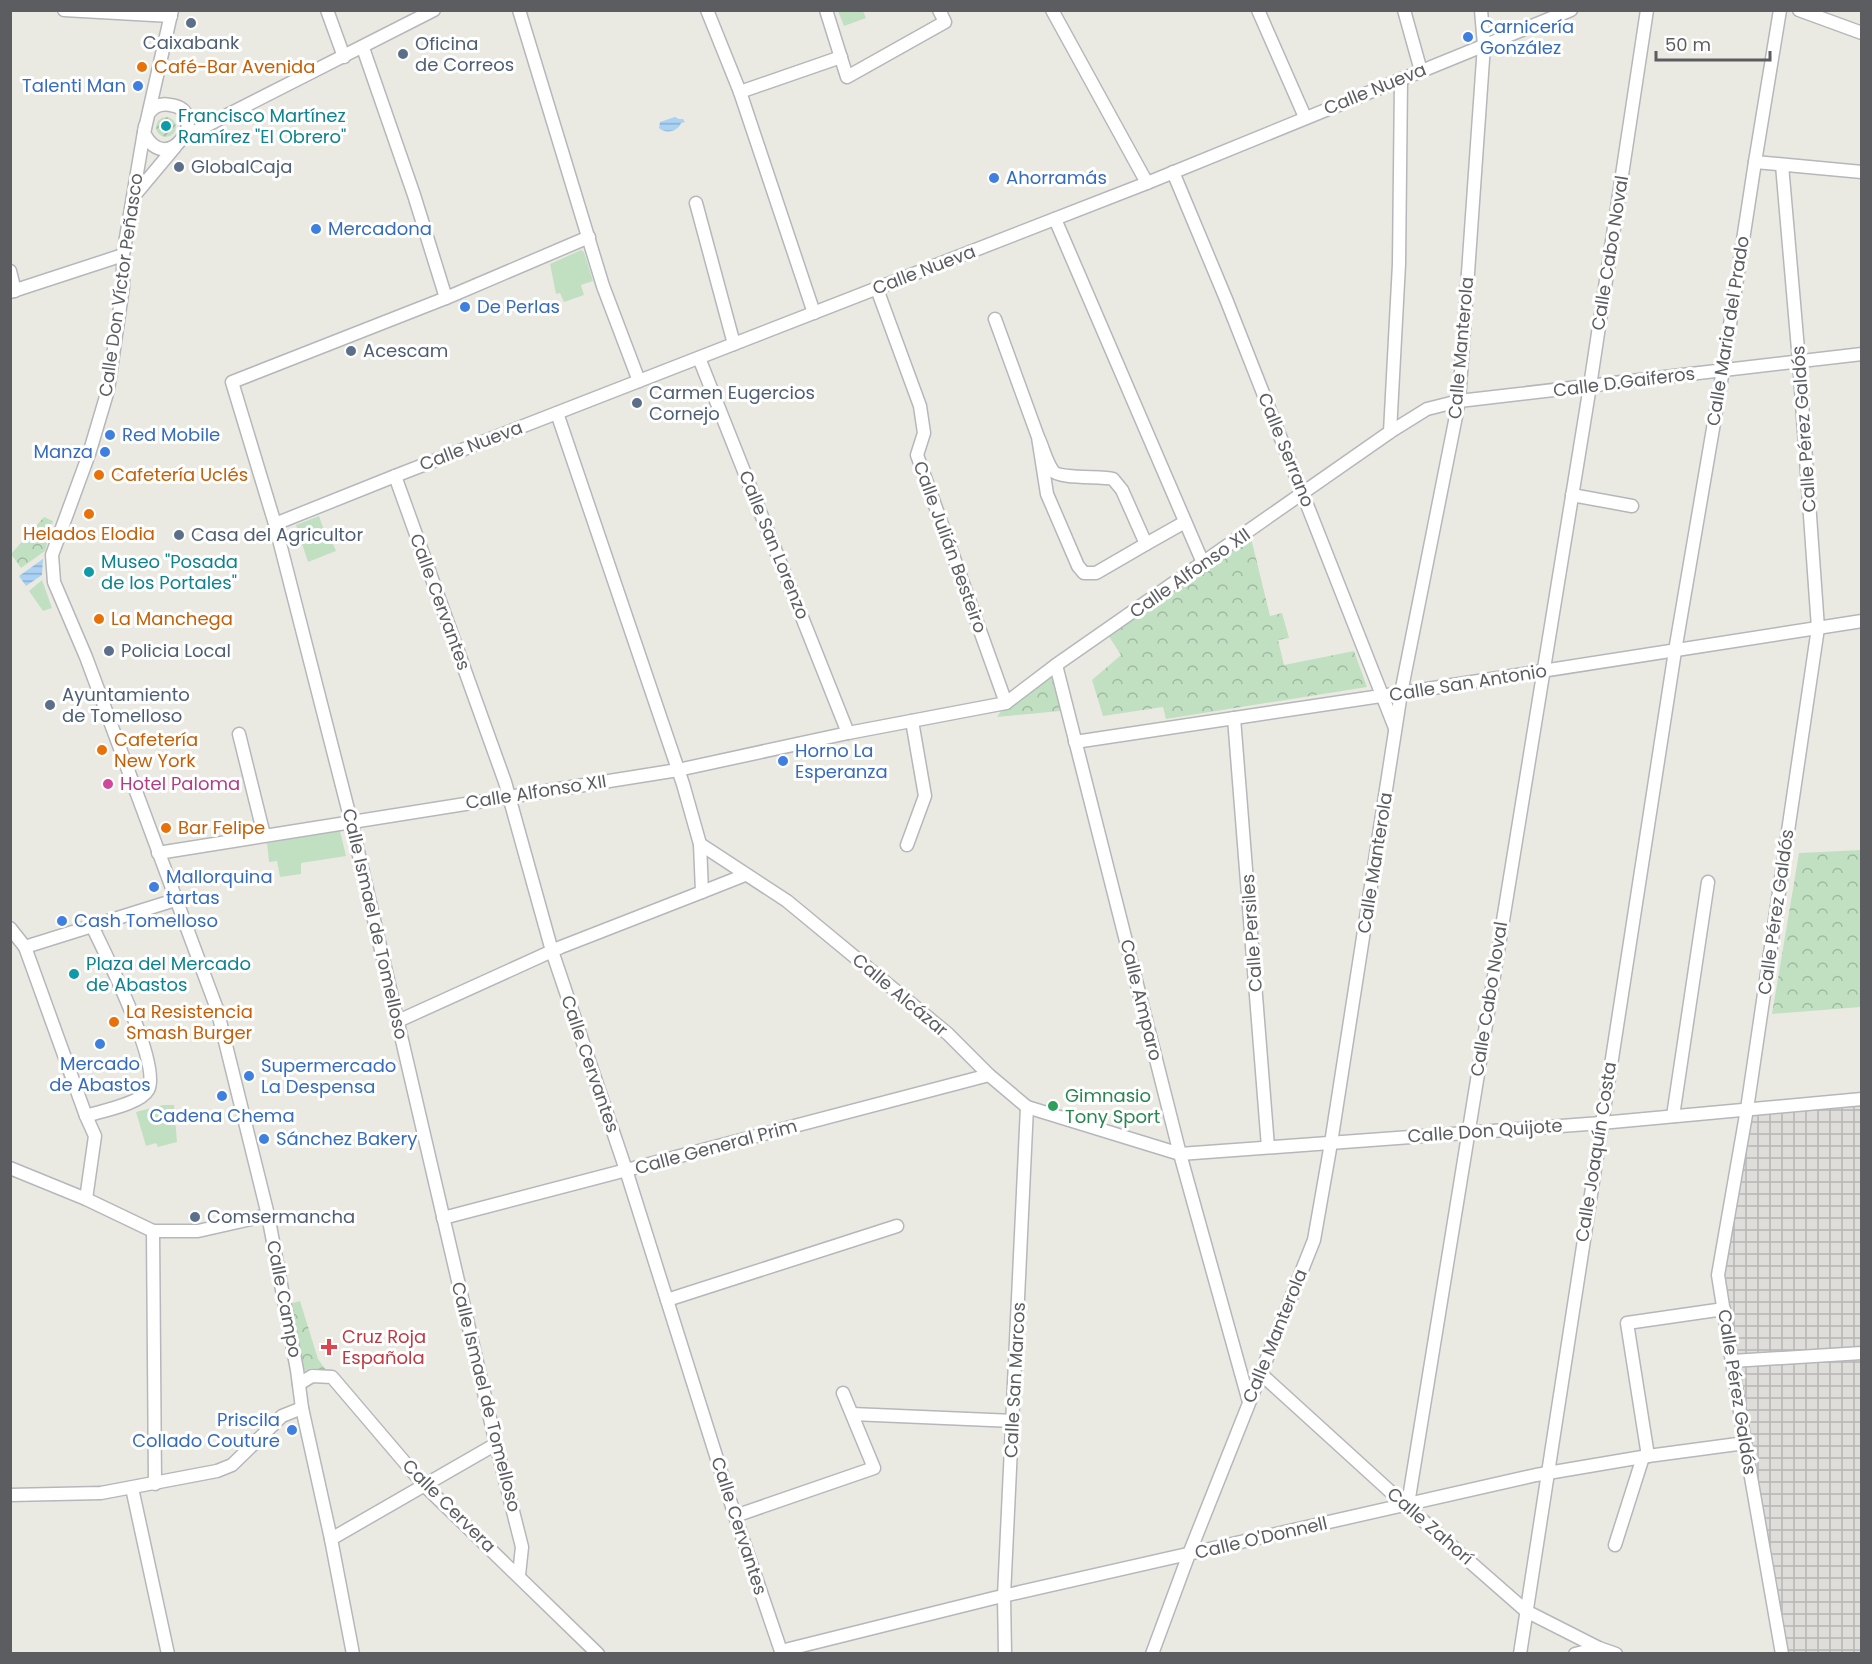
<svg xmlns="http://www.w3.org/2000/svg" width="1872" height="1664" font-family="Poppins,sans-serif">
  <defs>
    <pattern id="industrial-grid" width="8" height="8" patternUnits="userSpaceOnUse" patternTransform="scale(1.5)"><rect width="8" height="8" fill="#dfddda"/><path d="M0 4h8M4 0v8" fill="none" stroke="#b8b6b4"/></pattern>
    <pattern id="park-crowns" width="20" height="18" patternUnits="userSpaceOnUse" patternTransform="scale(1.5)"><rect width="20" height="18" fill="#c1e0c2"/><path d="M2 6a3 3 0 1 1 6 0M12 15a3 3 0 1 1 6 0" fill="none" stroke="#a0b9a1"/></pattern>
    <pattern id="garden-furrows" width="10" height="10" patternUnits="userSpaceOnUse" patternTransform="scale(1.5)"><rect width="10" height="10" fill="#c1e0c2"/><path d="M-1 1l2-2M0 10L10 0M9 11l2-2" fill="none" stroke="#a0b9a1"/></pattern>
    <pattern id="water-rules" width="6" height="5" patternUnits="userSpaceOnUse" patternTransform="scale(1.5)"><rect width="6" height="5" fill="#aad2f4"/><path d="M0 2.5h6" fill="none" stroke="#8daec9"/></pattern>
  </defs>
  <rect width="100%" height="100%" fill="#ebeae2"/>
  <polygon fill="url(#industrial-grid)" points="1861,1099 1861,1653 1783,1653 1718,1275 1747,1109"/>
  <g fill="#c1e0c2">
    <polygon points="838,11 863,11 866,18 844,26"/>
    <polygon points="581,250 584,252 593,281 581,285 584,295 564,302 560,293 556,294 550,264"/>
    <polygon points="319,516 325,533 328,533 336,551 308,562 296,525"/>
    <polygon points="42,580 52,608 43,611 29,591"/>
    <polygon points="340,831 346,856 301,863 301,874 280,877 277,861 269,862 267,843"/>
    <polygon points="163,1105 174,1105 177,1142 158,1147 156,1143 146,1146 136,1112"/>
  </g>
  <g fill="url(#park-crowns)">
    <polygon points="44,517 53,521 45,551 21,568 11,554"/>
    <polygon points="1251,538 1270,616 1282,613 1289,638 1278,640 1284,665 1354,651 1367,687 1166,719 1163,707 1103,716 1092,680 1121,655 1108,635 1199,571"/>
    <polygon points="1056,665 1059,679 1060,711 997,717 1006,703"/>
    <polygon points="1861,850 1861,1007 1772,1014 1799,853"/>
    <polygon points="300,1301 318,1359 326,1370 311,1368 302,1372 289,1304"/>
  </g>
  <circle fill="url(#garden-furrows)" cx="166" cy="127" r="10"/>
  <g fill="url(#water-rules)">
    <path d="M675,117l4,2h4l2,3 -4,1c-3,9 -16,11 -22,5l1,-6z"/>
    <polygon points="43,559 42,575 26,586 19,576"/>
  </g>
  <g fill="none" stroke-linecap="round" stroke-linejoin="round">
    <defs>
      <g id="minor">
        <polyline points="64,10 171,16"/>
        <polyline points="327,10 344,57"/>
        <polyline points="519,10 603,286 639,381"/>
        <polyline points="707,10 740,92 814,313"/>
        <polyline points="826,10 847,77 945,22 939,10"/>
        <polyline points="1052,10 1147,183"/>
        <polyline points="1258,10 1305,117"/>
        <polyline points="1404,10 1421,71"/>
        <polyline points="1799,10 1862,33"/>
        <polyline points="363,48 414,195 446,298"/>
        <polyline points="740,92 841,57"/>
        <path d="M149,113c5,-7 12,-10 21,-8 43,5 -2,75 -26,28l28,-123"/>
        <polyline points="145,126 123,255 123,287 108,390 89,454 52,555 54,582 86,657 217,1009 268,1215 297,1370 302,1408 331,1539 353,1654"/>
        <polyline points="186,136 434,10"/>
        <polyline points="1755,162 1862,172"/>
        <polyline points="1782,165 1799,361 1818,628 1747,1109 1718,1275 1745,1443 1782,1654"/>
        <polyline points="1173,172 1226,299 1395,728"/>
        <polyline points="134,196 175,147"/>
        <polyline points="696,203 734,344"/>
        <polyline points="1055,219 1203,563"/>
        <polyline points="10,271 15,291"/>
        <polyline points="877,289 920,406 924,433 917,455 1006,703"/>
        <polyline points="10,292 123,255"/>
        <path d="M995,319l43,118 9,57 31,72 6,7h12l50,-29 -24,-54 -9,-11c-12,-3 -54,0 -60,-8 -7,-9 -10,-24 -15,-34"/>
        <polyline points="699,358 848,733"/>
        <polyline points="1390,432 1399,264 1401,79"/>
        <polyline points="395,476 505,782 552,951 626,1170 735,1516 782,1654"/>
        <polyline points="1572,495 1632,506"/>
        <polyline points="275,524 395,476 1147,183 1571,10"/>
        <polyline points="1146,544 1185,522"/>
        <polyline points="1056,665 1180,1154 1249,1402"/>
        <polyline points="1234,718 1268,1147"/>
        <polyline points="239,734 264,835"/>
        <polyline points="1075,742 1401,693 1862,621"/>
        <polyline points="700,844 787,901 948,1034 989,1075 1027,1107 1180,1154 1601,1123 1862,1099"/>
        <polyline points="907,845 925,796 912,721"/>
        <polyline points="158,853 678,770 848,733 1006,703 1056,665 1390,432 1427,409 1459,401 1862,354"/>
        <polyline points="702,892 745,875"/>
        <polyline points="10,928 25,947 86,1116 95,1136 86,1199"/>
        <polyline points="25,947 175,900"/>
        <polyline points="398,1021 561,947 702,892 700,844 683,784 557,413"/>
        <path d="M86,1116c15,-5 54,-12 62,-26 14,-24 -43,-137 -56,-164"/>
        <polyline points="1673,1116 1708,882"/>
        <polyline points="10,1168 86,1199 153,1231 198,1231 268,1215"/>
        <polyline points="443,1218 989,1075"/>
        <polyline points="153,1231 155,1484"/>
        <polyline points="667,1300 897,1226"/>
        <polyline points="1732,1361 1862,1353"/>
        <polyline points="1261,1374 1404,1504 1526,1611 1599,1648 1616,1654"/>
        <polyline points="299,1384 312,1376 332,1377 424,1485 598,1654"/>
        <polyline points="852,1414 1014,1421"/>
        <polyline points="1648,1456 1627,1323 1724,1309"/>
        <polyline points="132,1488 168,1654"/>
        <polyline points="10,1495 101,1493 217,1471 232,1465 282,1416 302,1408"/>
        <polyline points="1408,1504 1590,386 1647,10"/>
        <polyline points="735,1516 874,1468 843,1393"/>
        <polyline points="331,1539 496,1444"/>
        <polyline points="1615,1545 1643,1457"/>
        <polyline points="519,1575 522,1547 496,1444 351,821 275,524 232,382 446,298 589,237"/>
        <polyline points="781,1651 994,1598 1536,1475 1648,1456 1745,1443"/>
        <polyline points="1005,1654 1004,1596 1027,1107"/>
        <polyline points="1152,1654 1189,1554 1314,1240 1331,1143 1401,693 1459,401 1484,45 1481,10"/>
        <polyline points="1520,1654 1675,651 1723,370 1755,162 1780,10"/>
        <polyline points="1575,1654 1599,1648"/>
      </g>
    </defs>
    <use href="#minor" stroke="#b5b7bb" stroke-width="15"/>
    <use href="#minor" stroke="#fff" stroke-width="12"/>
  </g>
  <g fill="#5c6f8a" stroke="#fff" stroke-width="2">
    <circle cx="191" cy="23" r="6"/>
    <circle cx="403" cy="54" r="6"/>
    <circle cx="179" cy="167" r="6"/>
    <circle cx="351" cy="351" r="6"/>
    <circle cx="637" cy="403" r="6"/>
    <circle cx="179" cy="535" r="6"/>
    <circle cx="109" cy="651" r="6"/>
    <circle cx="50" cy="705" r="6"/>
    <circle cx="195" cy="1217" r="6"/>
  </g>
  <g fill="#3f7fe0" stroke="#fff" stroke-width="2">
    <circle cx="1468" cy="37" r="6"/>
    <circle cx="138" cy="86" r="6"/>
    <circle cx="994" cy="178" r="6"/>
    <circle cx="316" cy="229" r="6"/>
    <circle cx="465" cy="307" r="6"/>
    <circle cx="110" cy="435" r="6"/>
    <circle cx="105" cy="452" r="6"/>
    <circle cx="783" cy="761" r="6"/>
    <circle cx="154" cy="887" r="6"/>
    <circle cx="62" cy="921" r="6"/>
    <circle cx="100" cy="1044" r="6"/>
    <circle cx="249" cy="1076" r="6"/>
    <circle cx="222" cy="1096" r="6"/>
    <circle cx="264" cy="1139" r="6"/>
    <circle cx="292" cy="1430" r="6"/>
  </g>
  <g fill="#e8710a" stroke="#fff" stroke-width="2">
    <circle cx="142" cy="67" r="6"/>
    <circle cx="99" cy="475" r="6"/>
    <circle cx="89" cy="514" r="6"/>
    <circle cx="99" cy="619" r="6"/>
    <circle cx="102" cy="750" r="6"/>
    <circle cx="166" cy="828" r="6"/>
    <circle cx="114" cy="1022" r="6"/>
  </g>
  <g fill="#0f9aa8" stroke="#fff" stroke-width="2">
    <circle cx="166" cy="126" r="6"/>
    <circle cx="89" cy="572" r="6"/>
    <circle cx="74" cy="974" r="6"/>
  </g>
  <circle fill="#d1479c" stroke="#fff" stroke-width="2" cx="108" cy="784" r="6"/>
  <circle fill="#2e9e5b" stroke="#fff" stroke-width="2" cx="1053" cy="1106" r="6"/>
  <path fill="#e0444e" stroke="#fff" stroke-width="2" d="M326 1338h6v6h6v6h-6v6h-6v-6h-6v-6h6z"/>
  <g text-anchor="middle" stroke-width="6" stroke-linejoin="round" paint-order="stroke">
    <g font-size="18" fill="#366cbe" stroke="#fff" text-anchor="start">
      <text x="1480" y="33">Carnicería<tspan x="1480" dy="21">González</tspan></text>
      <text x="126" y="92" text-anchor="end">Talenti Man</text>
      <text x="1006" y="184">Ahorramás</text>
      <text x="328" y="235">Mercadona</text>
      <text x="477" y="313">De Perlas</text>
      <text x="122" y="441">Red Mobile</text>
      <text x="93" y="458" text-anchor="end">Manza</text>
      <text x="795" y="757">Horno La<tspan x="795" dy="21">Esperanza</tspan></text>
      <text x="166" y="883">Mallorquina<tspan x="166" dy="21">tartas</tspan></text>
      <text x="74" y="927">Cash Tomelloso</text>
      <text x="100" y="1070" text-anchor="middle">Mercado<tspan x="100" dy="21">de Abastos</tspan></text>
      <text x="261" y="1072">Supermercado<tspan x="261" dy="21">La Despensa</tspan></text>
      <text x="222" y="1122" text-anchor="middle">Cadena Chema</text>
      <text x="276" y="1145">Sánchez Bakery</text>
      <text x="280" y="1426" text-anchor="end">Priscila<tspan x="280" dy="21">Collado Couture</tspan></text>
    </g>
    <g font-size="18" fill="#4e5e75" stroke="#fff" text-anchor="start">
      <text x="191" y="49" text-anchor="middle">Caixabank</text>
      <text x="415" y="50">Oficina<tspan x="415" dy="21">de Correos</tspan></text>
      <text x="191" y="173">GlobalCaja</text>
      <text x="363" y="357">Acescam</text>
      <text x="649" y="399">Carmen Eugercios<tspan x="649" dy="21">Cornejo</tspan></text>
      <text x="191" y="541">Casa del Agricultor</text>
      <text x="121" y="657">Policia Local</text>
      <text x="62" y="701">Ayuntamiento<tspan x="62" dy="21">de Tomelloso</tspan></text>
      <text x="207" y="1223">Comsermancha</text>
    </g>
    <g font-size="18" fill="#c56008" stroke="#fff" text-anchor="start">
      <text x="154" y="73">Café-Bar Avenida</text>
      <text x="111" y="481">Cafetería Uclés</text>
      <text x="89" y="540" text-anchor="middle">Helados Elodia</text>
      <text x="111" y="625">La Manchega</text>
      <text x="114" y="746">Cafetería<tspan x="114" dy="21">New York</tspan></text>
      <text x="178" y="834">Bar Felipe</text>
      <text x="126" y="1018">La Resistencia<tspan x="126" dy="21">Smash Burger</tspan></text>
    </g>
    <g font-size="18" fill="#5b5d61" stroke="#fff">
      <text transform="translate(1375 89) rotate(-22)" y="6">Calle Nueva</text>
      <text transform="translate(1610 253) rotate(-81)" y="6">Calle Cabo Noval</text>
      <text transform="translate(924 270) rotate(-21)" y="6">Calle Nueva</text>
      <text transform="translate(121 285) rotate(-82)" y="6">Calle Don Víctor Peñasco</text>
      <text transform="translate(1728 331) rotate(-81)" y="6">Calle Maria del Prado</text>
      <text transform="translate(1461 348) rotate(-85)" y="6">Calle Manterola</text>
      <text transform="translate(1624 382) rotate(-7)" y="6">Calle D.Gaiferos</text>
      <text transform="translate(1804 429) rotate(-94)" y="6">Calle Pérez Galdós</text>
      <text transform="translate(471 446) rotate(-21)" y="6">Calle Nueva</text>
      <text transform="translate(1286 450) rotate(68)" y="6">Calle Serrano</text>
      <text transform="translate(774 545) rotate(68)" y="6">Calle San Lorenzo</text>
      <text transform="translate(950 547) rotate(70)" y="6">Calle Julián Besteiro</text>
      <text transform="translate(1190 573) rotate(-35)" y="6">Calle Alfonso XII</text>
      <text transform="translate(440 602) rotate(70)" y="6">Calle Cervantes</text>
      <text transform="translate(1468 683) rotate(-9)" y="6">Calle San Antonio</text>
      <text transform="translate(536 792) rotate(-9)" y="6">Calle Alfonso XII</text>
      <text transform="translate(1375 863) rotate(-81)" y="6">Calle Manterola</text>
      <text transform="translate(1776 912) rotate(-82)" y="6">Calle Pérez Galdós</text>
      <text transform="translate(375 924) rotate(77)" y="6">Calle Ismael de Tomelloso</text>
      <text transform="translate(1252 933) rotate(-94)" y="6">Calle Persiles</text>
      <text transform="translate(900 995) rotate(40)" y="6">Calle Alcázar</text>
      <text transform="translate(1489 999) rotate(-81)" y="6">Calle Cabo Noval</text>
      <text transform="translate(1141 1000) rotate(76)" y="6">Calle Amparo</text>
      <text transform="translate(590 1064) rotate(71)" y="6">Calle Cervantes</text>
      <text transform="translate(1485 1131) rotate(-4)" y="6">Calle Don Quijote</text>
      <text transform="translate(716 1147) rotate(-15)" y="6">Calle General Prim</text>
      <text transform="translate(1596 1152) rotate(-81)" y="6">Calle Joaquín Costa</text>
      <text transform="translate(284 1299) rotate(79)" y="6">Calle Campo</text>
      <text transform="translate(1275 1336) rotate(-68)" y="6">Calle Manterola</text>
      <text transform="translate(1015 1380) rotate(-87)" y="6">Calle San Marcos</text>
      <text transform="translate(1737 1392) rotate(81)" y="6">Calle Pérez Galdós</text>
      <text transform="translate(486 1397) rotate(76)" y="6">Calle Ismael de Tomelloso</text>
      <text transform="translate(449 1506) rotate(45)" y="6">Calle Cervera</text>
      <text transform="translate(739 1526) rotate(72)" y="6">Calle Cervantes</text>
      <text transform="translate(1430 1526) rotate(41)" y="6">Calle Zahorí</text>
      <text transform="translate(1261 1538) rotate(-13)" y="6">Calle O'Donnell</text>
    </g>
    <g font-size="18" fill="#0d838f" stroke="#fff" text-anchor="start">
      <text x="178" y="122">Francisco Martínez<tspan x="178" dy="21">Ramírez "El Obrero"</tspan></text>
      <text x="101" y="568">Museo "Posada<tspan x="101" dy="21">de los Portales"</tspan></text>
      <text x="86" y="970">Plaza del Mercado<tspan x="86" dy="21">de Abastos</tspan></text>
    </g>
    <g font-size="18" fill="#b23c85" stroke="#fff" text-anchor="start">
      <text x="120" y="790">Hotel Paloma</text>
    </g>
    <g font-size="18" fill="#27864d" stroke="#fff" text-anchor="start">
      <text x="1065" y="1102">Gimnasio<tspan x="1065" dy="21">Tony Sport</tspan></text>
    </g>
    <g font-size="18" fill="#be3a42" stroke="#fff" text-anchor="start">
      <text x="342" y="1343">Cruz Roja<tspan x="342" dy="21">Española</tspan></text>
    </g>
  </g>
  <rect width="1872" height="1664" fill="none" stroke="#5b5d61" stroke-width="24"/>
  <path d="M1656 51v9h114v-9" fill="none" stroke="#5b5d61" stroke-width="3"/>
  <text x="1665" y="51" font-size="18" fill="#5b5d61" stroke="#ffffff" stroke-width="4.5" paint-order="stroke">50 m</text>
</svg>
